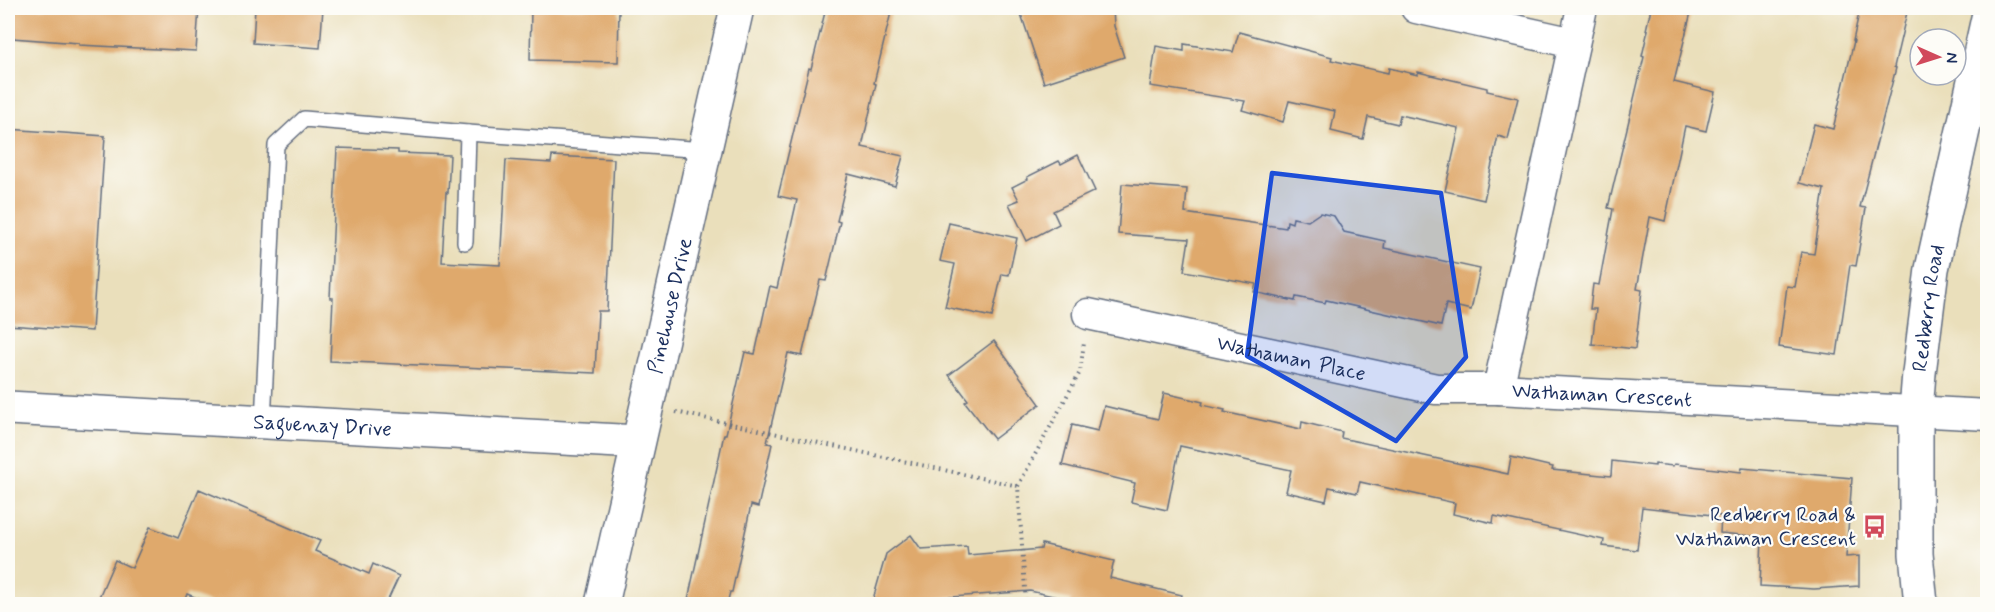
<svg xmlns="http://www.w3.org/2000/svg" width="1995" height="612" font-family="Mynerve,sans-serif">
  <rect width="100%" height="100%" fill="#fdfcf7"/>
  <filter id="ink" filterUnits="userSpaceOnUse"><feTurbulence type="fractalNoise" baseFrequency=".0167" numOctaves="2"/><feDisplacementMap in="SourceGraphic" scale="12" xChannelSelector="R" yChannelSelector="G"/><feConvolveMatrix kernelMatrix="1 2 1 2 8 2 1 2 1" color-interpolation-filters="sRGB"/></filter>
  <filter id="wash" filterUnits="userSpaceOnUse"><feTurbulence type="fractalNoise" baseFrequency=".008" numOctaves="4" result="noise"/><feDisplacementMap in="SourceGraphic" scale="24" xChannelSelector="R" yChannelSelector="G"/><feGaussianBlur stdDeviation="1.35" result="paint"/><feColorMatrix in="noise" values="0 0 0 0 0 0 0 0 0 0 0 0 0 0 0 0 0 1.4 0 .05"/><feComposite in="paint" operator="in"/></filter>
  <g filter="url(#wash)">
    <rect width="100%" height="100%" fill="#eadfbb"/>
    <g id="blocks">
      <g fill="#dfa96c">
        <polygon points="14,8 199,8 196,51 79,45 79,43 12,38"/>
        <polygon points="255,8 323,8 320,48 253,43"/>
        <polygon points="531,8 619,8 618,62 530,60"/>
        <polygon points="826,8 892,8 874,83 876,84 862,147 903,156 895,186 848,174 837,221 840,222 826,281 820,280 802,356 788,353 767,443 772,444 758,507 751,505 732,592 730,592 727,604 687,604 717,467 724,434 726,434 745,352 755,354 770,286 777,288 797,200 778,196 809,68 811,69"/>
        <polygon points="1019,8 1113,8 1114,26 1124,57 1044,83"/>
        <polygon points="1651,8 1692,8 1674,82 1715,92 1706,131 1685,126 1665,221 1650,217 1637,289 1642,290 1635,349 1592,344 1596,309 1590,309 1593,284 1599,285 1613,209 1608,208 1644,57 1642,56 1648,30 1646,30"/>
        <polygon points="1860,8 1908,8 1894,67 1896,68 1860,207 1866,208 1856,266 1850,265 1837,355 1779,347 1787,286 1795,287 1801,252 1814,254 1824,189 1799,183 1814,124 1833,129 1854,41 1853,41"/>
        <polygon points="1239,32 1332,57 1331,60 1388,73 1389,68 1418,75 1418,72 1487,88 1487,91 1518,98 1508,139 1498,136 1484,200 1445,191 1459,128 1400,115 1398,124 1368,117 1363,139 1331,131 1335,111 1289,101 1283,122 1242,110 1245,101 1150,86 1156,46 1184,51 1184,44 1233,52"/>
        <polygon points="8,129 105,136 92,331 8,325"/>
        <polygon points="337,148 398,150 398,153 450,155 448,193 446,192 442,262 500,265 506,160 551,163 552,156 614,159 607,311 598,311 595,373 330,361 333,298 330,298"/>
        <polygon points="1078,155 1095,191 1053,211 1059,224 1027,241 1009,204 1019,200 1012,187 1028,179 1027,177 1059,161 1061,164"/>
        <polygon points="1122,184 1187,189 1185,213 1286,228 1287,221 1292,223 1293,218 1308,221 1320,213 1334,216 1344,232 1385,241 1384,248 1480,269 1471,310 1446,304 1441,326 1326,300 1325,303 1296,297 1295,301 1254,292 1256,284 1184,271 1189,239 1118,234"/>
        <polygon points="949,223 1017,238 1009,275 1002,274 992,317 945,307 955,264 940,261"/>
        <polygon points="994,341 1040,404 994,439 965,402 968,400 949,375"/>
        <polygon points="1164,393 1203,402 1202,405 1225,410 1224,412 1301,429 1302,422 1342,432 1341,438 1508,474 1511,457 1553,467 1552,470 1611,476 1612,461 1655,466 1655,464 1673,466 1674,464 1741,472 1742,468 1852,478 1846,557 1859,556 1859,586 1814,589 1760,586 1762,537 1720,533 1721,516 1642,507 1637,550 1603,546 1604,540 1494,516 1493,523 1453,514 1455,503 1360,482 1357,493 1329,487 1326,501 1286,492 1291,470 1180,446 1167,510 1131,502 1135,483 1062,465 1072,425 1098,431 1104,406 1158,419"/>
        <polygon points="199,489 320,541 315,551 369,574 373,564 399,576 386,604 213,604 187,594 183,604 96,604 115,560 132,568 150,527 178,538"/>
        <polygon points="911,535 921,549 967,546 968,555 1041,549 1042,544 1114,561 1110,578 1182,595 1180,604 1069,604 1071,600 1030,591 872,603 886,554"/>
      </g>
    </g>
  </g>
  <g filter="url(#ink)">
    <use href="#blocks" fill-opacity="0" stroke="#636d7f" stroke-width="1.5"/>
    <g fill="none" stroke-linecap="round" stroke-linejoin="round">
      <defs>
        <g id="lane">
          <polyline points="468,133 705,150"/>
          <polyline points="263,422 276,145 304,119 468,133 465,242"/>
        </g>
        <g id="street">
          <polyline points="1416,8 1574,43"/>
          <path id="s1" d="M1088,314l348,75h62l490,26"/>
          <polyline points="1498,389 1582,8"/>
        </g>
        <g id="secondary">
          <path id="s2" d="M8,408l630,34"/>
          <path id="s3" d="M602,604l135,-596"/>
          <path id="s4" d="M1921,604l-5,-50v-143l3,-38 13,-104 56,-251"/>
        </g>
      </defs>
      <use href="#lane" stroke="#636d7f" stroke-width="18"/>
      <use href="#street" stroke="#636d7f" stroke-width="33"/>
      <use href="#secondary" stroke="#636d7f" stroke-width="36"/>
      <g stroke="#636d7f" stroke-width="4" stroke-dasharray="1.5 4.5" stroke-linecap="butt">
        <polyline points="676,412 1018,486 1026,604"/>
        <polyline points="1018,486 1080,372 1084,343"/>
      </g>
      <use href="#lane" stroke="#fff" stroke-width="15"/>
      <use href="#street" stroke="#fff" stroke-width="30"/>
      <use href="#secondary" stroke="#fff" stroke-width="33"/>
    </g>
  </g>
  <path fill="#1d4ed8" fill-opacity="0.2" stroke="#1d4ed8" stroke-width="4.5" stroke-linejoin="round" d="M1272,173l169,20 25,164 -70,84 -149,-85z"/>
  <defs>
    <symbol id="bus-bare" viewBox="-9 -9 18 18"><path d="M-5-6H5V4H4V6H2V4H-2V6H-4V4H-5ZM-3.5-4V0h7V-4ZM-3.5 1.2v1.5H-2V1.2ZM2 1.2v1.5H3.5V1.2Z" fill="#d1495b" stroke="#fdfcf7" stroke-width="2.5" paint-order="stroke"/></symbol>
  </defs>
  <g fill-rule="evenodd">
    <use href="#bus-bare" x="1858" y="510" width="33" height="33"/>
  </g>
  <g text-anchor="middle" stroke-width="4.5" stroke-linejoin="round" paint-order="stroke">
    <g font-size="21" fill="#1b2f5e" stroke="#fdfcf7">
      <text dy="7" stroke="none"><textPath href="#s3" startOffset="306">Pinehouse Drive</textPath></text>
      <text dy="7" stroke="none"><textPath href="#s4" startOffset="297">Redberry Road</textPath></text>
      <text dy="7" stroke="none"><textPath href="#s1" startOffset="208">Wathaman Place</textPath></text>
      <text dy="7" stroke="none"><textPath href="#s1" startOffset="522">Wathaman Crescent</textPath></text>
      <text dy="7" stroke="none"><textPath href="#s2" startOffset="315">Saguenay Drive</textPath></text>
    </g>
    <g font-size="21" fill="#1b2f5e" stroke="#fdfcf7" text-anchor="end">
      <text x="1856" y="521">Redberry Road &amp;<tspan x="1856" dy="24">Wathaman Crescent</tspan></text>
    </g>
  </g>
  <rect width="1995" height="612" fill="none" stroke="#fdfcf7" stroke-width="30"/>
  <g transform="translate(1938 57) rotate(93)"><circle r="28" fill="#fdfcf7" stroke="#a3aaba" stroke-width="1.5"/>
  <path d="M0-4.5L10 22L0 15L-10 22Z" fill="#d1495b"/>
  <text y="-9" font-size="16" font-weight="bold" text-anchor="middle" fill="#1b2f5e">N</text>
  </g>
</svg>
